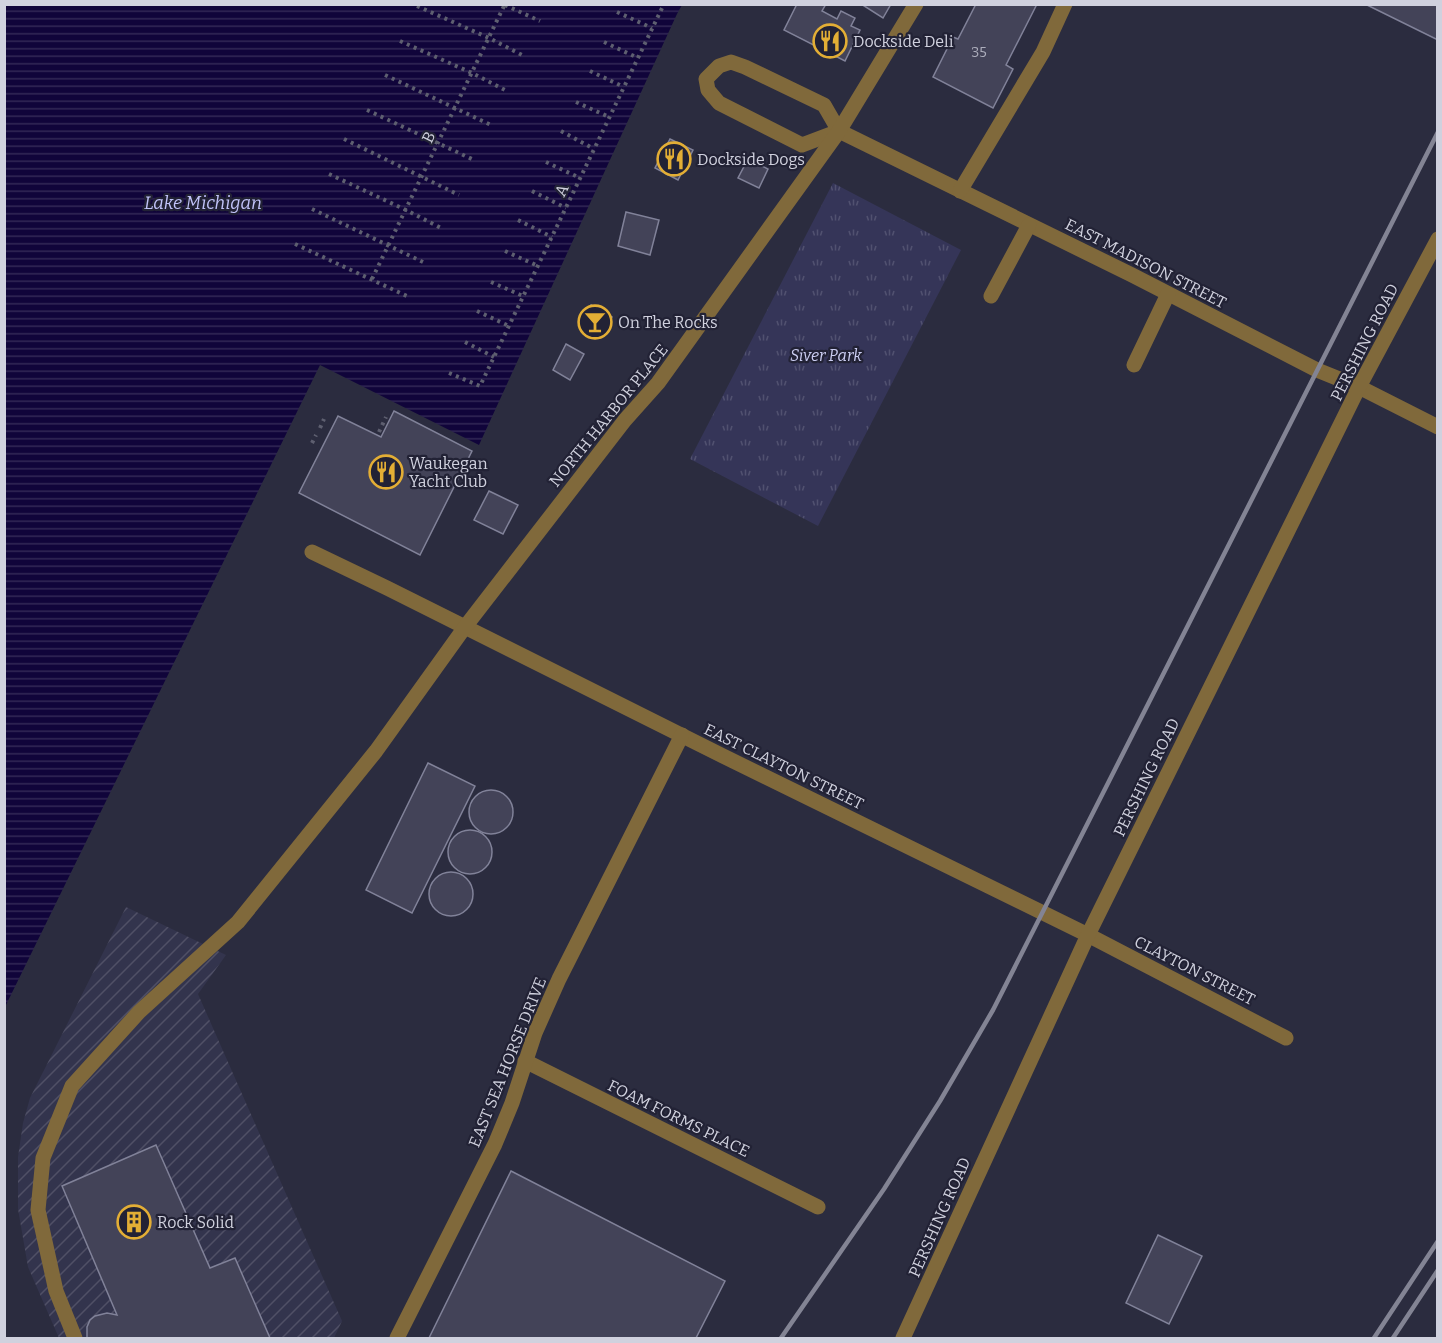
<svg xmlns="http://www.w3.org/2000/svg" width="1442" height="1343" font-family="Bitter,serif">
  <defs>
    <pattern id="industrial-furrows" width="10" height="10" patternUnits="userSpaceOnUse" patternTransform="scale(1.5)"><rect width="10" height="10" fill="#33344d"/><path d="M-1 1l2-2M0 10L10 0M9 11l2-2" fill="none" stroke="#505066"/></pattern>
    <pattern id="grass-tufts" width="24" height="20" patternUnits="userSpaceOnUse" patternTransform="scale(1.5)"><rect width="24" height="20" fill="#353558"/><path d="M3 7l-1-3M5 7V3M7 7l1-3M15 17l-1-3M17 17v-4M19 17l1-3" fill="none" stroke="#515170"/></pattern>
    <pattern id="water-rules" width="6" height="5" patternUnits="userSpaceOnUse" patternTransform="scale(1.5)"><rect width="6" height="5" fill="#10043a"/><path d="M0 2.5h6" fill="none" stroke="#322856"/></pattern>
  </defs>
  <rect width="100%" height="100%" fill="#2b2c3f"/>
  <polygon fill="url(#industrial-furrows)" points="126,907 226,955 198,994 342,1321 334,1338 59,1338 28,1267 18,1209 18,1157 23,1123 30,1098"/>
  <polygon fill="url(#grass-tufts)" points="833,183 961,250 818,526 690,459"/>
  <polygon fill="url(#water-rules)" points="5,4 682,5 677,14 479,445 320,365 5,1007"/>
  <g fill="#434358" stroke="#818299" stroke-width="1.5">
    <polygon points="797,4 826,4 822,11 837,19 841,11 855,18 851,26 860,30 845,61 784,30"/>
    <polygon points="861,4 891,4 883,18"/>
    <polygon points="976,4 1037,4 1006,65 1013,69 993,108 933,77 953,37 958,39"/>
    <polygon points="1365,4 1438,4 1438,40"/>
    <polygon points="670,139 693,150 678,180 655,168"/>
    <polygon points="748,159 768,169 759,188 738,178"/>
    <polygon points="626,212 659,220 650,255 618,246"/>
    <polygon points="591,305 612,317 600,338 579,326"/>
    <polygon points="566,344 584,354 570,380 553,370"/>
    <polygon points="394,411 472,451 420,555 299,493 338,416 381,437"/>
    <polygon points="489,491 518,505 503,534 474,520"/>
    <polygon points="428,763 475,786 412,913 366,890"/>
    <circle cx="491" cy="812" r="22"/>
    <circle cx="470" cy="852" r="22"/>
    <circle cx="451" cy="894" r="22"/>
    <polygon points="156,1145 210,1268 235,1258 270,1338 87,1338 87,1327 90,1320 95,1316 107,1313 117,1315 62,1186"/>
    <polygon points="511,1171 725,1281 696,1338 429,1338"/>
    <polygon points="1158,1235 1202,1256 1169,1324 1126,1303"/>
  </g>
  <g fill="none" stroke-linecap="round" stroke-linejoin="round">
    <g stroke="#5e5f70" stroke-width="4" stroke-dasharray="3 4.5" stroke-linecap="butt">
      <polyline points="694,4 694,5"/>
      <polyline points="505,5 540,21"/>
      <polyline points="417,6 489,38 524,56"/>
      <polyline points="617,12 652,28"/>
      <polyline points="400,41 472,73 507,91"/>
      <polyline points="604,42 638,58"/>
      <polyline points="590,71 624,87"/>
      <polyline points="385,75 491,125"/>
      <polyline points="576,102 609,117"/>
      <polyline points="367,110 474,160"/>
      <polyline points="561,131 594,149"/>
      <polyline points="344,139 459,195"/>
      <polyline points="546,162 580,178"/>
      <polyline points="329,174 406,210 441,228"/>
      <polyline points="532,191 566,208"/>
      <polyline points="312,209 425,263"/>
      <polyline points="518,220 552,237"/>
      <polyline points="295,244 409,297"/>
      <polyline points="505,251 538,266"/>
      <polyline points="372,279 505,4"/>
      <polyline points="491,282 523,296"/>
      <polyline points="477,311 509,326"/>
      <polyline points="465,342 494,357"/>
      <polyline points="449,373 480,386 664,4"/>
      <polyline points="320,428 324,419"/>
      <polyline points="379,432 386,417"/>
      <polyline points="312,443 316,435"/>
    </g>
    <g stroke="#80693b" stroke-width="15">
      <polyline points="839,131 802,145 719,103 708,90 706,79 719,66 731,62 745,67 824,105 839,131 1132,275 1317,370 1359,387 1438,427"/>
      <polyline points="960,191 1043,52 1065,4"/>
      <polyline points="991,296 1029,225"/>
      <polyline points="1134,365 1168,294"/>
      <polyline points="312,552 387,588 723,756 1088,935 1286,1038"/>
      <polyline points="525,1061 818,1207"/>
      <polyline points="75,1338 56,1291 38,1210 43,1158 72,1086 139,1012 238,922 376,751 465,627 625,420 658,383 839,131 916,4"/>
      <polyline points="397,1338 495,1144 512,1103 535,1033 559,979 682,735"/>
      <polyline points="903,1338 1088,935 1359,387 1438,239"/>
    </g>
    <g stroke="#838494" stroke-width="4.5">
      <polyline points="781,1338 884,1189 940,1101 993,1010 1438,132"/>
      <polyline points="1374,1338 1438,1241"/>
      <polyline points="1393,1338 1438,1270"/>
    </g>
  </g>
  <defs>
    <symbol id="restaurant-ring" viewBox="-11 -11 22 22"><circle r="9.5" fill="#222235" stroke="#e3ae35" stroke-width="1.5"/><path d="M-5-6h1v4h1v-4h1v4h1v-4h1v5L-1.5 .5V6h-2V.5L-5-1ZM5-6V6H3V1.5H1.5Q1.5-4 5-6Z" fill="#e3ae35"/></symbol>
    <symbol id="bar-ring" viewBox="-11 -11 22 22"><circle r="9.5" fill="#222235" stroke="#e3ae35" stroke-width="1.5"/><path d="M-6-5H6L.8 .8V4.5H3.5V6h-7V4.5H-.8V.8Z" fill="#e3ae35"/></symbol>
    <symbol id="building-ring" viewBox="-11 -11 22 22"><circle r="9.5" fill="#222235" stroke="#e3ae35" stroke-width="1.5"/><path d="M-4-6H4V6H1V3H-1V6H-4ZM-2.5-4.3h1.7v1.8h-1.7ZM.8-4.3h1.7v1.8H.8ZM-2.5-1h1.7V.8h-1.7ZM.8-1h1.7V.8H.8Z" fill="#e3ae35"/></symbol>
  </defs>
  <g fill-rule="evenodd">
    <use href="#restaurant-ring" x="811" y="22" width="38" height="38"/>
    <use href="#restaurant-ring" x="655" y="140" width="38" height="38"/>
    <use href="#bar-ring" x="576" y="303" width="38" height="38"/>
    <use href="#restaurant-ring" x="367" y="453" width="38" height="38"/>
    <use href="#building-ring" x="115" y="1203" width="38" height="38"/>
  </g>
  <g text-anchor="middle" stroke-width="4.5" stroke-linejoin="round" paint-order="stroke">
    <g font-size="14" fill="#adaebc">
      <text x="979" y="57">35</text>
    </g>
    <g font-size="16" fill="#d0d1de" stroke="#222235" text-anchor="start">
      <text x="853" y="47">Dockside Deli</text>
      <text x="697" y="165">Dockside Dogs</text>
      <text x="618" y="328">On The Rocks</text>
      <text x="409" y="469">Waukegan<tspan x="409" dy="18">Yacht Club</tspan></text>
      <text x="157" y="1228">Rock Solid</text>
    </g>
    <g font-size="16" fill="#d0d1de" stroke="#222235">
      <text transform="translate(428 137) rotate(-64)" y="6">B</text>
      <text transform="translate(561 190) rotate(-64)" y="6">A</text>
      <text transform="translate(1146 263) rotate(27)" y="6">EAST MADISON STREET</text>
      <text transform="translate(1364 342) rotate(-63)" y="6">PERSHING ROAD</text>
      <text transform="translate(608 415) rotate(-51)" y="6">NORTH HARBOR PLACE</text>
      <text transform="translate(784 766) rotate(26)" y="6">EAST CLAYTON STREET</text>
      <text transform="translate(1146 777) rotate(-64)" y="6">PERSHING ROAD</text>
      <text transform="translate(1195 970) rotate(27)" y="6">CLAYTON STREET</text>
      <text transform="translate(507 1062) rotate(-68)" y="6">EAST SEA HORSE DRIVE</text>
      <text transform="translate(679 1118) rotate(26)" y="6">FOAM FORMS PLACE</text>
      <text transform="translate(939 1217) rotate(-66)" y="6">PERSHING ROAD</text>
    </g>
    <g font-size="16" font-style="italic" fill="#cccef2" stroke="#222235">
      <text x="826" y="361">Siver Park</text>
    </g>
    <g font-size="18" font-style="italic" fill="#c0c2f8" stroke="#222235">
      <text x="203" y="209">Lake Michigan</text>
    </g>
  </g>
  <rect width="1442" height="1343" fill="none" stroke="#d0d1de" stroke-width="12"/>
</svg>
